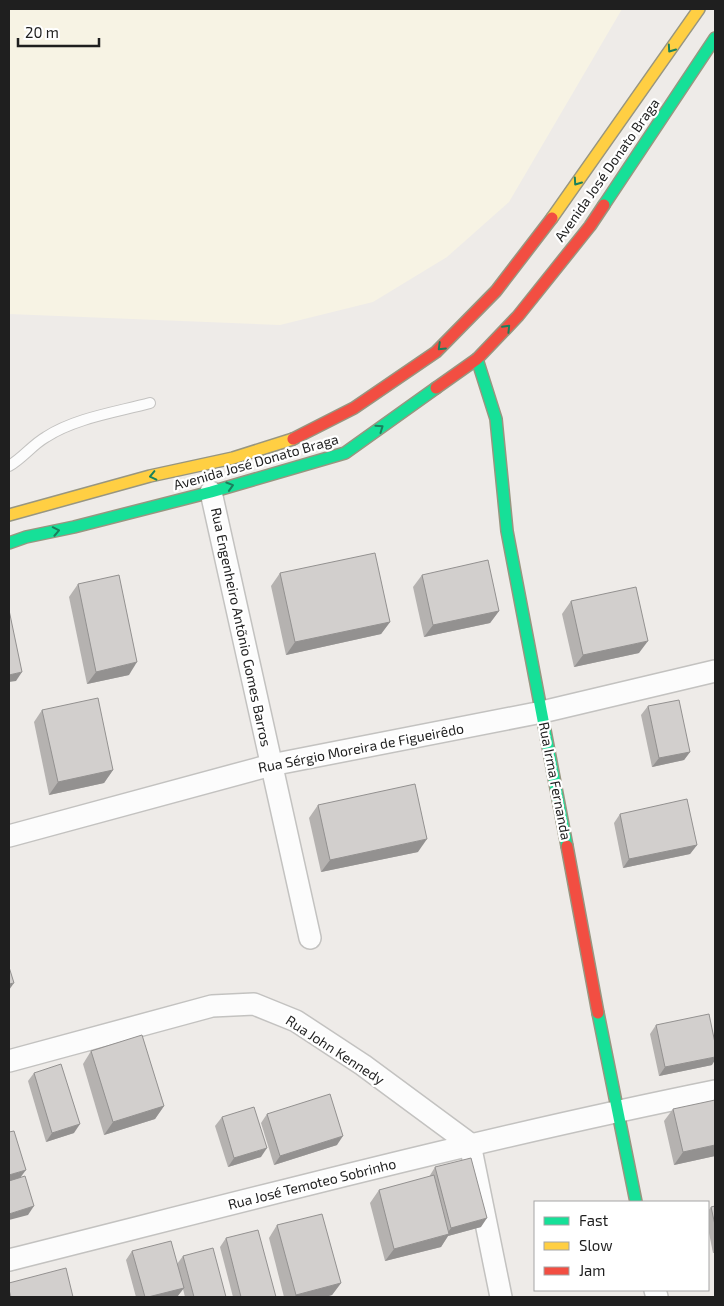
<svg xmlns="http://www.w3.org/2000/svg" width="724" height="1306" font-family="'Exo 2',sans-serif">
  <rect width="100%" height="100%" fill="#eeebe8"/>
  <polygon fill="#f7f3e4" points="9,9 622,9 509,202 447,257 373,302 280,325 9,314"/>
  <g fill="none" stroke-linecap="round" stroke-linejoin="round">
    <defs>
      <path id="lane" d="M9,466c14,-8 23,-21 37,-29 29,-19 71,-25 104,-34"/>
      <g id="street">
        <polyline points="211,492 310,938"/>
        <polyline points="9,836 271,765 542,712 715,671"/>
        <polyline points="9,1061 212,1006 254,1004 296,1021 363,1065 470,1144 501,1297"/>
        <path d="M9,1260c235,-59 469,-121 706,-169"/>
        <polyline points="655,1290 657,1297"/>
      </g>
      <g id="fast">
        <polyline points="604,205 715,38"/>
        <polyline points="477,359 496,419 507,531 567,846"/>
        <polyline points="9,543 26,537 74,527 211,492 345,453 436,388"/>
        <polyline points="598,1013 636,1202"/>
      </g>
      <g id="slow">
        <polyline points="552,218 699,9"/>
        <polyline points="9,515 150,476 233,458 293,439"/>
      </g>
      <g id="jam">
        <polyline points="436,388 477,359 518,316 590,226 604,205"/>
        <polyline points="293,439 354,408 436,352 496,291 552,218"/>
        <polyline points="567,846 598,1013"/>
      </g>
    </defs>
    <use href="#lane" stroke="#c3c2c0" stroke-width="12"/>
    <use href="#street" stroke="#c3c2c0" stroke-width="24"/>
    <use href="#fast" stroke="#989680" stroke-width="14"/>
    <use href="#slow" stroke="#989680" stroke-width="14"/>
    <use href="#jam" stroke="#989680" stroke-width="14"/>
    <use href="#lane" stroke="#fcfcfc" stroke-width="10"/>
    <use href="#street" stroke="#fcfcfc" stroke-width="21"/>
    <use href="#fast" stroke="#16e098" stroke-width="11"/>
    <use href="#slow" stroke="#ffcf43" stroke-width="11"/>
    <use href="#jam" stroke="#f24e42" stroke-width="11"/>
  </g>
  <g fill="#b5b2b0">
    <polygon points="280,573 390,622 381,634 286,655 271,586"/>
    <polygon points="422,575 499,611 490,623 424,637 413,587"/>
    <polygon points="78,584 129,675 87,684 69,597"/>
    <polygon points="571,601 639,653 574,667 562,614"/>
    <polygon points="648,706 690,752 684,760 652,767 641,715"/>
    <polygon points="42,710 113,770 104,783 49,795 34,722"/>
    <polygon points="318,805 418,852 321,872 309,818"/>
    <polygon points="620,814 697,845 690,854 623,868 614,823"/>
    <polygon points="656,1025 712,1065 659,1076 650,1034"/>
    <polygon points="91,1051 164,1106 155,1119 104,1135 83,1064"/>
    <polygon points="34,1073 74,1133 46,1142 28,1081"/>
    <polygon points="673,1109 715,1156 674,1165 664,1121"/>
    <polygon points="267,1114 337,1145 274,1165 261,1123"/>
    <polygon points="222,1117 261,1157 228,1167 215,1126"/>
    <polygon points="435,1167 481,1227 448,1236 441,1247 385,1261 370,1203 379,1190 429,1177"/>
    <polygon points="715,1206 715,1253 713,1253 708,1228 708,1211 711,1207"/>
    <polygon points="277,1225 341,1283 332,1295 325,1297 284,1297 269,1238"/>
    <polygon points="226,1238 275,1297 233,1297 220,1247"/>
    <polygon points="132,1251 177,1264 183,1256 226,1297 185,1297 183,1289 177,1297 136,1297 126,1260"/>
  </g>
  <g fill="#939190">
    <polygon points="499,611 490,623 424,637 433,625"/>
    <polygon points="390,622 381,634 286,655 295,642"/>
    <polygon points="648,641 639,653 574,667 583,655"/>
    <polygon points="137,662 129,675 87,684 96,672"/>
    <polygon points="22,672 16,681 9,682 9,675"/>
    <polygon points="690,752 684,760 652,767 659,758"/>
    <polygon points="113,770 104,783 49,795 58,782"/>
    <polygon points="427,839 418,852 321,872 330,860"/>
    <polygon points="697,845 690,854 623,868 629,859"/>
    <polygon points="14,983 9,990 9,984"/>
    <polygon points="715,1057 715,1060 712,1065 659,1076 665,1067"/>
    <polygon points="164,1106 155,1119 104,1135 113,1122"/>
    <polygon points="80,1124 74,1133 46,1142 52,1133"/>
    <polygon points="343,1136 337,1145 274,1165 280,1156"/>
    <polygon points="715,1145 715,1156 674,1165 683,1152"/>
    <polygon points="267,1148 261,1157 228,1167 234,1158"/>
    <polygon points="26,1170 20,1178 9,1182 9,1175"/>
    <polygon points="34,1206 28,1215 9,1220 9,1214"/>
    <polygon points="487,1218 481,1227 448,1236 441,1247 385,1261 394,1249 446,1235 451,1228"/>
    <polygon points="341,1283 332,1295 325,1297 294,1297 296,1295"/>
    <polygon points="184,1288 177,1297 148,1297"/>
  </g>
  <g fill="#d2cfcd" stroke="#939190">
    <polygon points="375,553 390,622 295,642 280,573"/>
    <polygon points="488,560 499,611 433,625 422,575"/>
    <polygon points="119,575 137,662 96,672 78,584"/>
    <polygon points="636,587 648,641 583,655 571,601"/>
    <polygon points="9,610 22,672 9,675"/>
    <polygon points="98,698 113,770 58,782 42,710"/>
    <polygon points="679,700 690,752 659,758 648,706"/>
    <polygon points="415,784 427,839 330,860 318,805"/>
    <polygon points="687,799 697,845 629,859 620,814"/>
    <polygon points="9,967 14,983 9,984"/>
    <polygon points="709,1014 715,1043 715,1057 665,1067 656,1025"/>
    <polygon points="142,1035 164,1106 113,1122 91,1051"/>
    <polygon points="61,1064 80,1124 52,1133 34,1073"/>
    <polygon points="330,1094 343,1136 280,1156 267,1114"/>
    <polygon points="715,1100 715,1145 683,1152 673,1109"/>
    <polygon points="254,1107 267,1148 234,1158 222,1117"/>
    <polygon points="14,1131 26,1170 9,1175 9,1132"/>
    <polygon points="471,1158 487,1218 451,1228 435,1167"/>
    <polygon points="434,1175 449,1234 394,1249 379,1190"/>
    <polygon points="25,1176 34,1206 9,1214 9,1181"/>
    <polygon points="715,1206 715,1225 711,1207"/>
    <polygon points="322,1214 341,1283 296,1295 277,1225"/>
    <polygon points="258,1230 276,1297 241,1297 226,1238"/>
    <polygon points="171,1241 184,1288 148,1297 145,1297 132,1251"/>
    <polygon points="213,1248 226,1297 194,1297 183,1256"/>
    <polygon points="66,1268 73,1297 11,1297 9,1290 9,1283"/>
  </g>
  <defs><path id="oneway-chevron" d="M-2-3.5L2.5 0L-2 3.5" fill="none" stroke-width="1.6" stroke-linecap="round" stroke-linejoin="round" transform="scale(1.25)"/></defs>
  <g stroke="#1a805c">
    <use href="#oneway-chevron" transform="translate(671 49) rotate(125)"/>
    <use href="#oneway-chevron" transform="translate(577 182) rotate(125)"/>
    <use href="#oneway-chevron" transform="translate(507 328) rotate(-46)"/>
    <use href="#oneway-chevron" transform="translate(441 347) rotate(136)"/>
    <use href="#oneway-chevron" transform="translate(380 428) rotate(-35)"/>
    <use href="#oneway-chevron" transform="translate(153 476) rotate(167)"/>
    <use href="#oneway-chevron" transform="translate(230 486) rotate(-17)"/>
    <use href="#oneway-chevron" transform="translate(56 531) rotate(-11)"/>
  </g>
  <g text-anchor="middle" stroke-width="4.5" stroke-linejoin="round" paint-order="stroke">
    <g font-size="14" fill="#1f1f1f" stroke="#fff">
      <text transform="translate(607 170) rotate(-55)" y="5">Avenida José Donato Braga</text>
      <text transform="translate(256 462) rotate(-16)" y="5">Avenida José Donato Braga</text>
      <text transform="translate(241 627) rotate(78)" y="5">Rua Engenheiro Antõnio Gomes Barros</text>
      <text transform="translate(361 748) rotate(-11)" y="5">Rua Sérgio Moreira de Figueirêdo</text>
      <text transform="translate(555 781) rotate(79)" y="5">Rua Irma Fernanda</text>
      <text transform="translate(335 1050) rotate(33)" y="5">Rua John Kennedy</text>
      <text transform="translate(312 1184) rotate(-14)" y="5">Rua José Temoteo Sobrinho</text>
    </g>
  </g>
  <rect width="724" height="1306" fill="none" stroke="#1f1f1f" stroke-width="20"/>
  <rect x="534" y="1201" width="175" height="90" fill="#ffffff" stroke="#a5a5a5"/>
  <rect x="544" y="1217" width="25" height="8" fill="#16e098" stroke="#a5a5a5"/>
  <text x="579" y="1226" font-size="15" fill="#1f1f1f">Fast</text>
  <rect x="544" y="1242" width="25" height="8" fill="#ffcf43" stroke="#a5a5a5"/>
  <text x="579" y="1251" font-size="15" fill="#1f1f1f">Slow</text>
  <rect x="544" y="1267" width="25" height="8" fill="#f24e42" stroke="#a5a5a5"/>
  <text x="579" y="1276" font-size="15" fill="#1f1f1f">Jam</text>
  <path d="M18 38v8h81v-8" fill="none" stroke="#1f1f1f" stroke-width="2.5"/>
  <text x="25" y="38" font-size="15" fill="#1f1f1f" stroke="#ffffff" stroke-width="4" paint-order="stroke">20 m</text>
</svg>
